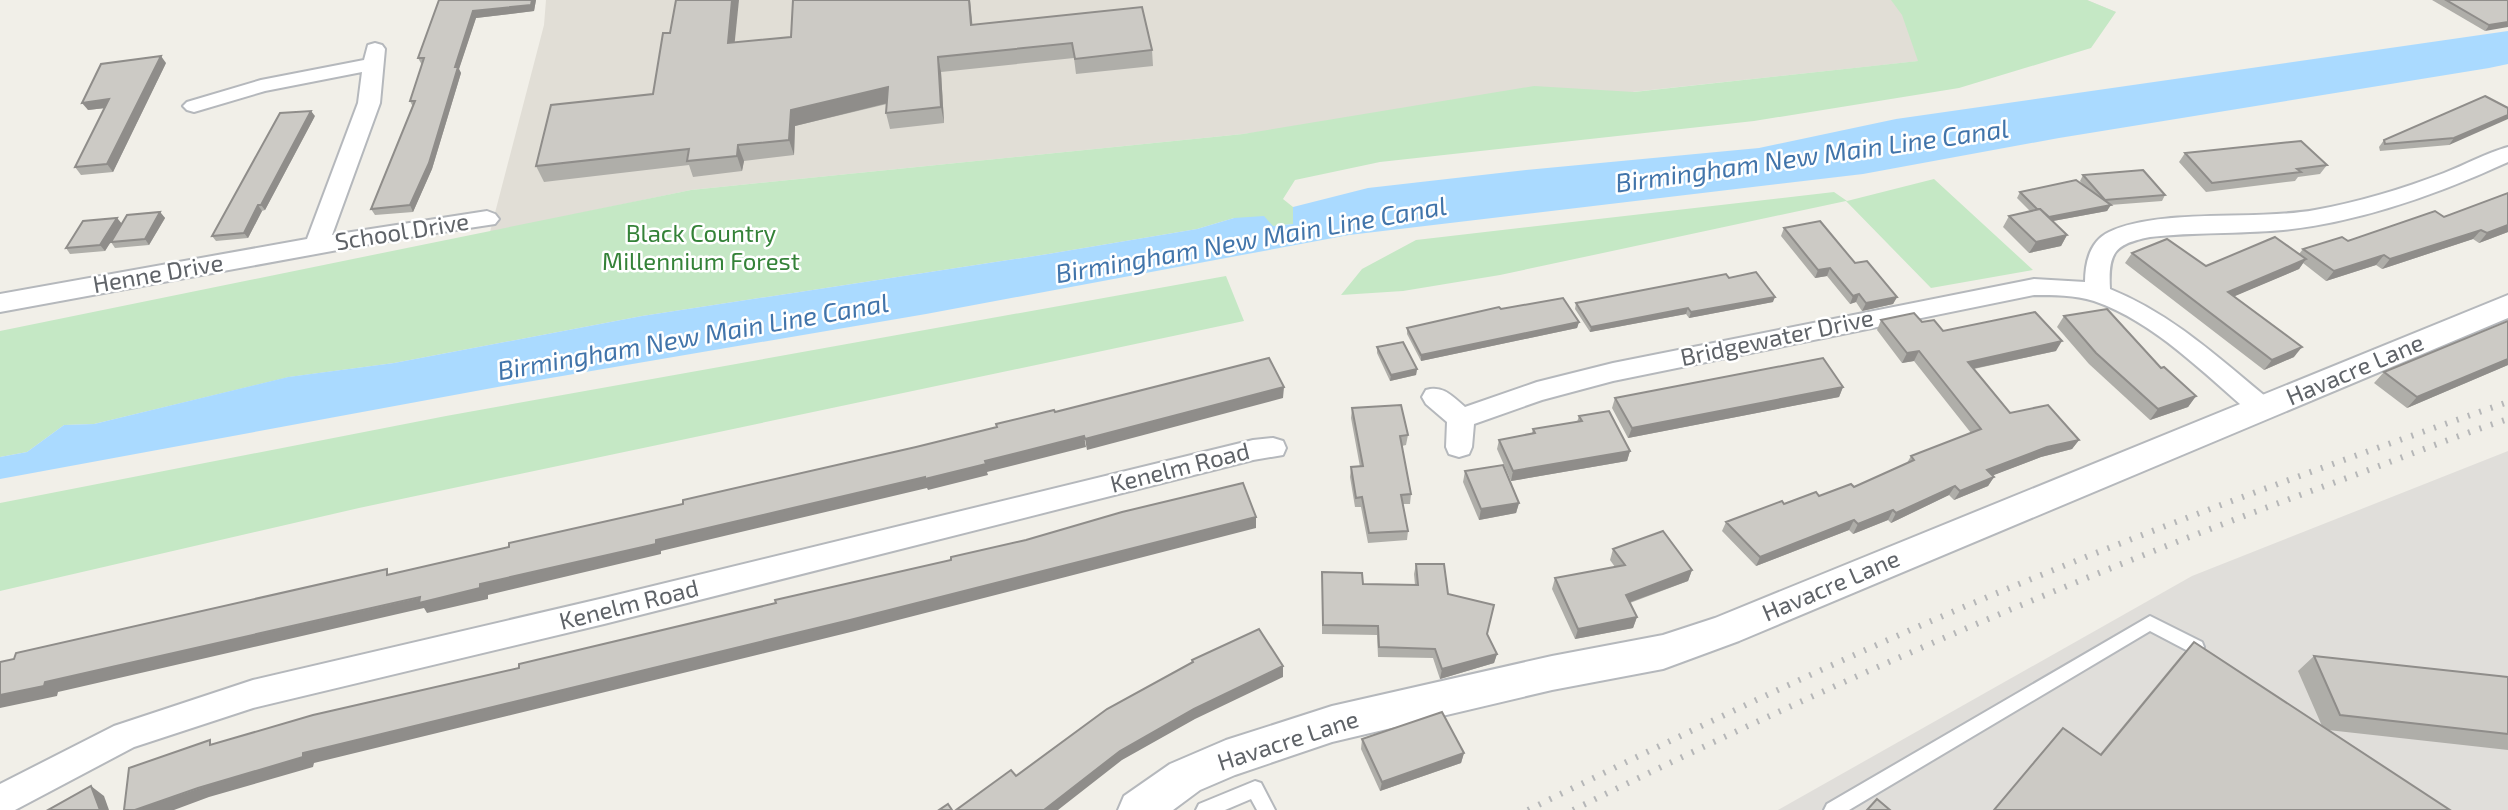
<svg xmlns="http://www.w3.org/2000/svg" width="2508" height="810" font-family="'Exo 2',sans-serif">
  <rect width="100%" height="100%" fill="#f1efe8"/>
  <polygon fill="#e0deda" points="2508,451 2508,810 1778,810 2192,576"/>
  <polygon fill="#e1ded6" points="546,0 2087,0 2116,12 1919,61 1243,134 691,190 490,232 544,25"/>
  <g fill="#c5e8c5">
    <polygon points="1891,0 2087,0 2116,12 2091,48 1959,88 1754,121 1380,162 1295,180 1283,199 1293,207 1293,224 1273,226 1234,218 1197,229 1048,254 642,316 394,363 289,377 94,424 64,425 27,452 0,457 0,331 691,190 1243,134 1534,86 1634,92 1918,61 1902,15"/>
    <polygon points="1934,179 2033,270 1931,288 1846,201 1500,275 1403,291 1341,295 1362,269 1416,240 1834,192 1847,201"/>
    <polygon points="1226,276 1244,321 359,508 0,591 0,503 446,416"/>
  </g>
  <polygon fill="#aadaff" points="2508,31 2508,64 2489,68 2059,138 1863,174 1349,235 926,314 503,386 0,479 0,457 27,452 64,425 94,424 288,377 394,363 642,316 1048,254 1197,229 1234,218 1264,216 1273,226 1293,224 1293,207 1368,188 1526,170 1759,148 1896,119"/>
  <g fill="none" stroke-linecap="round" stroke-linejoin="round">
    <defs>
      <g id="service">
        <polygon points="2150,616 2202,642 2204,647 2202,652 2196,654 2190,652 2150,631 1849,810 1824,810 1827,804"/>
        <polygon points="1255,781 1261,783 1275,810 1257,810 1251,799 1225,810 1196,810 1199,804"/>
      </g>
      <g id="minor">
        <polygon points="375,43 382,45 385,49 380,103 332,235 487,211 495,214 499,219 495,224 403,238 0,312 0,294 307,239 358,103 362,72 265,91 194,112 187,110 183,106 187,102 261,80 364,60 368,45"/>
        <path d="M2508,147v15c-70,32 -147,60 -225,68 -44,4 -89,2 -133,7 -36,7 -42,16 -40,52 62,25 110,70 161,112l4,7 -4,7 -9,3 -9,-3c-49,-41 -98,-93 -159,-114 -19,-6 -41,-6 -60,-6l-421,86 -71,19 -68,24 -2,23 -3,7 -10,3 -10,-3 -3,-7 1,-25 -21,-18 -4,-7 4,-7c17,-5 26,6 39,17l72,-25 76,-19 421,-84 51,3c0,-19 5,-41 24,-50 51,-24 146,-11 206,-22 44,-8 87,-21 129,-37 21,-8 42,-20 64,-26z"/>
        <polygon points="1273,438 1283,441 1286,448 1283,455 1253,460 604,624 253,708 134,747 15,810 0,810 0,784 114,726 253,680 604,598 1253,440"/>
      </g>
      <polygon id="tertiary" points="2508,295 2508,318 1739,641 1663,669 1552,690 1332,742 1235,775 1200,790 1173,810 1118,810 1124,796 1170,764 1226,740 1332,706 1552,656 1663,635 1715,618"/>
    </defs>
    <use href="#service" stroke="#b5b8bc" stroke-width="4"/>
    <use href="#minor" stroke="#b5b8bc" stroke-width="4"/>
    <use href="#tertiary" stroke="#b5b8bc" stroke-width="4"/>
    <use href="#service" fill="#fff" fill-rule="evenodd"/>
    <use href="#minor" fill="#fff" fill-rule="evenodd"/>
    <use href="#tertiary" fill="#fff" fill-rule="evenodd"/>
    <g stroke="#b6b7b8" stroke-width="6" stroke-dasharray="2 10" stroke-linecap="butt">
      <path d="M1528,810c149,-73 298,-145 450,-209 174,-73 352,-137 530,-199"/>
      <path d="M1573,810c251,-124 508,-236 771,-331 55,-20 109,-42 164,-60"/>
    </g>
  </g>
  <g fill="#afaea9">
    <polygon points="439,0 536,0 534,11 476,18 459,69 461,73 432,169 413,212 375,215 371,209 413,107 410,101 422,65 418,58"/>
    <polygon points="2432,0 2508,0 2485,31"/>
    <polygon points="972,25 1152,50 1153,66 1076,74 1074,58 941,72 944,123 890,129 886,113 887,104 795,126 794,155 744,161 742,171 693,177 689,165 544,182 536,166 735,43 791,37"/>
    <polygon points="166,63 113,172 81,175 75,167 105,108 88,110"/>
    <polygon points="2508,108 2449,145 2380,151 2379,147 2384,140"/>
    <polygon points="315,116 265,210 262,211 248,238 216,241 212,236"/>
    <polygon points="2185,153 2327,165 2320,174 2298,177 2295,181 2206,192 2179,162"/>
    <polygon points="2083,175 2165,195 2162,201 2110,205 2107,211 2053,221 2067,235 2061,246 2029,253 2003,227 2009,216 2030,211 2017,198 2020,192 2084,186 2080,181"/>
    <polygon points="160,212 165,218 149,245 115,248 111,242"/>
    <polygon points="2444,217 2508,232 2479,243 2473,239 2382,269 2376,265 2326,281 2303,263 2299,269 2234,296 2294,357 2264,370 2125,263 2132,253 2206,266 2299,254 2303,249 2348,241"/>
    <polygon points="117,218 122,224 105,251 70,254 66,248"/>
    <polygon points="1784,228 1855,263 1897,297 1893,304 1862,311 1856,302 1850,304 1827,276 1815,278 1781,236"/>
    <polygon points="1729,278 1773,302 1689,318 1686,314 1590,332 1575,309 1576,303"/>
    <polygon points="1501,309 1579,322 1577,328 1421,361 1407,334 1407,328"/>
    <polygon points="2064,316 2161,368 2196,396 2188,407 2150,420 2089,364 2057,327"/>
    <polygon points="1881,320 1922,322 1943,331 2056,351 1974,369 2010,413 2079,440 2072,449 2041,457 1993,475 1994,477 1988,486 1954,500 1949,495 1891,523 1888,520 1853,534 1849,530 1756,566 1722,531 1726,522 1784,504 1854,487 1907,463 1911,456 1971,433 1914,361 1902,363 1877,330"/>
    <polygon points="2508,321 2508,365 2407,408 2374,383 2384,372"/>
    <polygon points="1377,347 1417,369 1416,375 1390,381 1377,353"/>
    <polygon points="1843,387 1839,397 1628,438 1612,408 1615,398"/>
    <polygon points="1352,408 1408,435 1406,445 1402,446 1411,494 1410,504 1403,504 1408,531 1407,540 1368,543 1361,507 1355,507 1350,477 1351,467 1360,467 1351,418"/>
    <polygon points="1579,416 1630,451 1627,461 1511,481 1497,449 1499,440 1532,433 1533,429 1577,422"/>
    <polygon points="1465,471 1519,503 1516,513 1479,520 1463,482"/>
    <polygon points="1613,549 1692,570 1688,581 1630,603 1637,617 1633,628 1575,639 1552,589 1555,578 1615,567 1610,560"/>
    <polygon points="1416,564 1448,594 1487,634 1497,654 1494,663 1440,679 1433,658 1378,657 1377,635 1322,634 1322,572 1363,584 1415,585 1414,574"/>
    <polygon points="2194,642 2322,726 2298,671 2314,656 2508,677 2508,750 2328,730 2450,810 2100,754 2180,657"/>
    <polygon points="1362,739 1464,753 1461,763 1380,791 1361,749"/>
  </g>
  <g fill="#8f8d8a">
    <polygon points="532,0 536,0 534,11 476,18 459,69 461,73 432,169 413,212 410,205 473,11"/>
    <polygon points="732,0 739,0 733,59 728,43"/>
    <polygon points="969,0 970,0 974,41 971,25"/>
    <polygon points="2508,22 2508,27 2485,31 2489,25"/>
    <polygon points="161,56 166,63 113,172 107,164"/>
    <polygon points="938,57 941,72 944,123 941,107"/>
    <polygon points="888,87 892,102 795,126 794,155 789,140 791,110"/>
    <polygon points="109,99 114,107 88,110 82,103"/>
    <polygon points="311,111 315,116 265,210 261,205"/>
    <polygon points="2508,115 2508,119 2449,145 2454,138"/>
    <polygon points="738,145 744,161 742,171 737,156"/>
    <polygon points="258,205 262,211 248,238 244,233"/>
    <polygon points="2111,205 2107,211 2042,223 2046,218"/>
    <polygon points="160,212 165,218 149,245 145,239"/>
    <polygon points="117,218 122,224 105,251 100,245"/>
    <polygon points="2508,225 2508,232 2479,243 2487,233"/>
    <polygon points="2481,230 2473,239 2382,269 2390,259"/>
    <polygon points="2067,235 2061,246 2029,253 2036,242"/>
    <polygon points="2384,255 2376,265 2326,281 2334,271"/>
    <polygon points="2306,259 2299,269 2221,302 2228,292"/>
    <polygon points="1830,268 1827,276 1815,278 1818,270"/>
    <polygon points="1859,294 1856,302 1850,304 1853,296"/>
    <polygon points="1775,297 1773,302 1689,318 1691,312"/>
    <polygon points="1897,297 1893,304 1862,311 1866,303"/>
    <polygon points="1688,308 1686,314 1590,332 1591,327"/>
    <polygon points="1579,322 1577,328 1421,361 1421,355"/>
    <polygon points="2062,341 2056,351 1962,371 1968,362"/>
    <polygon points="2302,347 2294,357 2264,370 2272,360"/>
    <polygon points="1919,351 1914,361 1902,363 1907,353"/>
    <polygon points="2508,359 2508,365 2407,408 2417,397"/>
    <polygon points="1417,369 1416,375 1390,381 1391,375"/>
    <polygon points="1284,387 1283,398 1087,450 1085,439"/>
    <polygon points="1843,387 1839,397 1628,438 1632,428"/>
    <polygon points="2196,396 2188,407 2150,420 2158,409"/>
    <polygon points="1084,436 1086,447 987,472 988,475 928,490 927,488 661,551 661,554 488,595 488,599 427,613 424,608 58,692 57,696 0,708 0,695 45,682 480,584 656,540"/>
    <polygon points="2079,440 2072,449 2041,457 1981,480 1987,470 2047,447"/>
    <polygon points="1630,451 1627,461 1511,481 1513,471"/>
    <polygon points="1994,477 1988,486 1954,500 1960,491"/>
    <polygon points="1955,486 1949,495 1891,523 1896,513"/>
    <polygon points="1519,503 1516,513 1479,520 1481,509"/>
    <polygon points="1893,510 1888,520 1853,534 1858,524"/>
    <polygon points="1256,517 1256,528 855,631 314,763 313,767 209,797 174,810 135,810 303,753"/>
    <polygon points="1854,520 1849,530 1756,566 1760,557"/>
    <polygon points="1692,570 1688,581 1622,605 1626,595"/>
    <polygon points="1637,617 1633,628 1575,639 1578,629"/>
    <polygon points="1497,654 1494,663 1440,679 1442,669"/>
    <polygon points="1283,666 1283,677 1195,719 1122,760 1058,810 1044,810 1120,751 1194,709"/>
    <polygon points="1464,753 1461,763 1380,791 1382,782"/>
    <polygon points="91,786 104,796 109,810 100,810"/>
  </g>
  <g fill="#cccac5" stroke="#8f8d8a" stroke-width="2">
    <polygon points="439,0 532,0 531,5 473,11 455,67 458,67 429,163 410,205 371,209 415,101 410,101 424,58 418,58"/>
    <polygon points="676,0 732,0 728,43 791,37 793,0 969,0 971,25 1142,7 1152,50 1075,59 1072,43 938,57 941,107 886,113 888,87 791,110 789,140 738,145 737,156 687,161 689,149 536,166 551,105 653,94 663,33 670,33"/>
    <polygon points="2446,0 2508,0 2508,22 2489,25"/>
    <polygon points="161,56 107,164 75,167 109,99 82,103 101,64"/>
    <polygon points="2485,96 2508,108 2508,115 2454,138 2385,144 2384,140"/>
    <polygon points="311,111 261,205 258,205 244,233 212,236 280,113"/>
    <polygon points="2301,141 2327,165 2297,169 2301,172 2212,183 2185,153"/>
    <polygon points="2143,170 2165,195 2105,200 2083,175"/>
    <polygon points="2076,180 2111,205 2049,217 2040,209 2037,209 2020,192"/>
    <polygon points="2508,193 2508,225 2487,233 2481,230 2390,259 2384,255 2334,271 2303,249 2342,237 2348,241 2435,211 2444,217"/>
    <polygon points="2040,209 2067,235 2036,242 2009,216"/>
    <polygon points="160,212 145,239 111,242 127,215"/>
    <polygon points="117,218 100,245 66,248 83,221"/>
    <polygon points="1820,221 1855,263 1867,261 1897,297 1866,303 1859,294 1853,296 1830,268 1818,270 1784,228"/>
    <polygon points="2275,237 2306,259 2228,292 2302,347 2272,360 2132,253 2167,239 2206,266"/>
    <polygon points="1756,272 1775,297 1691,312 1688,308 1591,327 1576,303 1726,274 1729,278"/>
    <polygon points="1563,298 1579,322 1421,355 1407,328 1499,307 1501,309"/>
    <polygon points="2107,309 2161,368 2164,367 2196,396 2158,409 2096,353 2064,316"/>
    <polygon points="2035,312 2062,341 1968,362 2010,413 2048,405 2079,440 2047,447 1987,470 1994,477 1960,491 1955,486 1896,513 1893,510 1858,524 1854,520 1760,557 1726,522 1782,501 1784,504 1816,492 1819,496 1851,484 1854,487 1914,460 1911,456 1981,429 1919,351 1907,353 1881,320 1914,313 1922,322 1934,320 1943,331"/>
    <polygon points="2508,321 2508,359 2417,397 2384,372"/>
    <polygon points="1403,342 1417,369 1391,375 1377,347"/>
    <polygon points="1269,358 1284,387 1085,439 1084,436 985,461 986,464 925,479 925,477 656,540 656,544 480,584 480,588 419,603 420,597 45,682 44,686 0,695 0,662 14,659 16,653 387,569 387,575 509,547 509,543 683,504 683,500 916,447 997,427 996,424 1054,410 1055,412"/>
    <polygon points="1823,358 1843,387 1632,428 1615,398"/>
    <polygon points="1401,405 1408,435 1400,436 1411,494 1401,495 1408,531 1369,533 1362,497 1356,498 1351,467 1363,466 1352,408"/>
    <polygon points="1609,411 1630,451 1513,471 1499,440 1535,433 1533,429 1582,421 1579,416"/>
    <polygon points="1503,465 1519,503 1481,509 1465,471"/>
    <polygon points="1243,483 1256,517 850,620 303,753 303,757 198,788 135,810 124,810 129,768 210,740 210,745 313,715 519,668 519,664 776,603 775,600 951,560 951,557 1026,540 1122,512"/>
    <polygon points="1663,531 1692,570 1626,595 1637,617 1578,629 1555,578 1625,565 1613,549"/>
    <polygon points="1416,564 1444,564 1448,594 1494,605 1487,634 1497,654 1442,669 1435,649 1379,647 1378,626 1323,625 1322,572 1362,573 1363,584 1418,585"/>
    <polygon points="1259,629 1283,666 1194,709 1120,751 1044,810 956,810 1011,770 1016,776 1107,709 1193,662 1192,660"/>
    <polygon points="2194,642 2450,810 1994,810 2063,728 2101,755"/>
    <polygon points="2314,656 2508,677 2508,734 2340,715"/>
    <polygon points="1442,712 1464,753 1382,782 1362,739"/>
    <polygon points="91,786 100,810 48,810"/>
    <polygon points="1877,799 1890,810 1867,810"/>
    <polygon points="948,804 952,810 939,810"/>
  </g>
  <g text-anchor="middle" stroke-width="5" stroke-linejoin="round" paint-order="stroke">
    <g font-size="24" fill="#5f6368" stroke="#fff">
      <text transform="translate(402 232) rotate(-9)" y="8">School Drive</text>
      <text transform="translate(158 274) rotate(-10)" y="8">Henne Drive</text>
      <text transform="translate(1777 338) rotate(-12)" y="8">Bridgewater Drive</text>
      <text transform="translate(2355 370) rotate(-23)" y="8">Havacre Lane</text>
      <text transform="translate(1180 468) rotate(-14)" y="8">Kenelm Road</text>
      <text transform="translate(1831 586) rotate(-23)" y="8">Havacre Lane</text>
      <text transform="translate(629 605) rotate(-14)" y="8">Kenelm Road</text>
      <text transform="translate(1288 741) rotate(-18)" y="8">Havacre Lane</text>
    </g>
    <g font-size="24" fill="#348238" stroke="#fff">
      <text x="701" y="242">Black Country<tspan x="701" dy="28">Millennium Forest</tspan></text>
    </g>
    <g font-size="26" font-style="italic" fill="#4174aa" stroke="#fff">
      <text transform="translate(1812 156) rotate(-8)" y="9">Birmingham New Main Line Canal</text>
      <text transform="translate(1251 240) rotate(-10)" y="9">Birmingham New Main Line Canal</text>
      <text transform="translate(693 337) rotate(-10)" y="9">Birmingham New Main Line Canal</text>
    </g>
  </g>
</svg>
